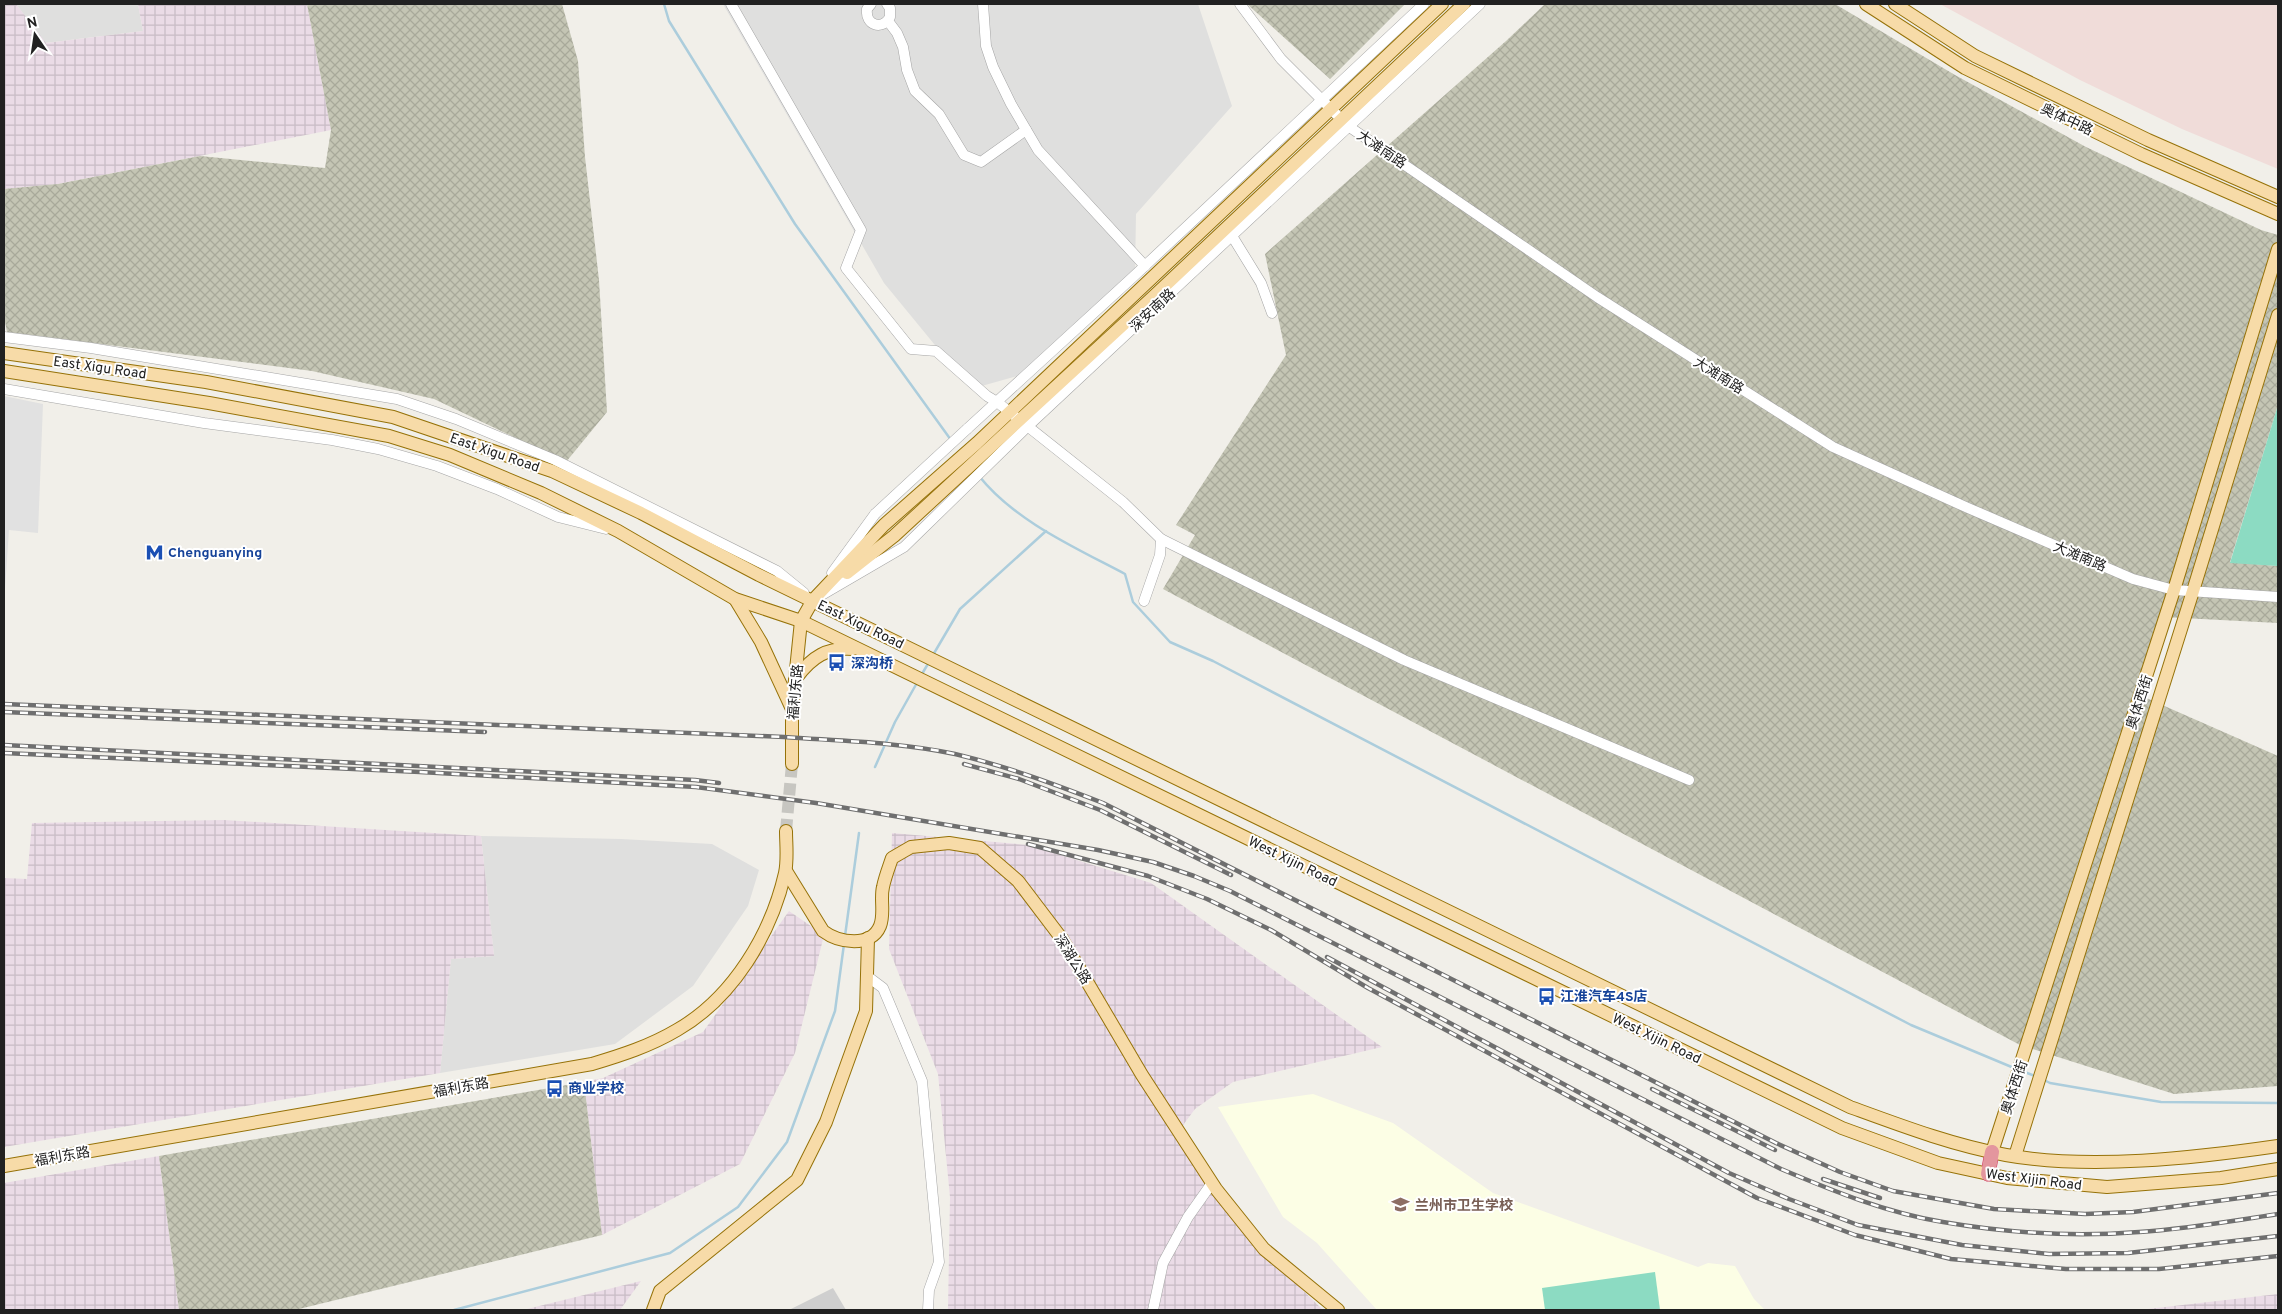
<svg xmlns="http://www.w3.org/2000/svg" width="2282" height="1314" font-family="Overpass,'Noto Sans SC',sans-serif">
  <defs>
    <pattern id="industrial-grid" width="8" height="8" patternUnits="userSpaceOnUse" patternTransform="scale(1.25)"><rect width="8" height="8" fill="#eadbe6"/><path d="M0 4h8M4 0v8" fill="none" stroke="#c8bcc5"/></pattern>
    <pattern id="construction-cross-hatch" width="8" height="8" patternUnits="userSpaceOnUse" patternTransform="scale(1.25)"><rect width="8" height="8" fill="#c4c5b4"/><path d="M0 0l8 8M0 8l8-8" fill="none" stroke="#a8a99a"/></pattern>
  </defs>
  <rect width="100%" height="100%" fill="#f1efe9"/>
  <g fill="#dfdfde">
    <polygon points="16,4 138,4 143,31 45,43"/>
    <polygon points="723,4 1198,4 1232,106 1136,214 1135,275 1028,373 971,389 884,283"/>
    <polygon points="481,836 621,839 712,844 759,870 748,906 693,986 615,1044 440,1073 451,959 494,956"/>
  </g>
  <polygon fill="#f0dcd9" points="1940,4 2278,4 2278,169 2182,129 2080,80"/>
  <g fill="url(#industrial-grid)">
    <polygon points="4,4 16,4 46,43 143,31 138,4 307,4 331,130 58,184 4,189"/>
    <polygon points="224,820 481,836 494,956 451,959 440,1073 4,1147 4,878 27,879 32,823"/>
    <polygon points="892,833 1028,845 1151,883 1382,1047 1233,1082 1195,1109 1175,1136 1264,1252 1323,1310 948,1310 950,1197 938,1074 889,949"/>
    <polygon points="789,911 824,935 795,1053 740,1164 602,1235 584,1082 603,1078 703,1032"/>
    <polygon points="159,1156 179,1310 4,1310 4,1183"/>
    <polygon points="641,1281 620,1310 523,1310"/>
    <polygon points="2278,1294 2278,1310 2139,1310"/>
  </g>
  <polygon fill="#fcfee5" points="1313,1094 1393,1123 1493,1193 1698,1267 1708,1263 1735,1266 1754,1299 1765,1310 1377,1310 1317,1243 1283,1217 1218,1107"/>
  <polygon fill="#cfcfcf" points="833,1288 846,1310 789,1310"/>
  <g fill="url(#construction-cross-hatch)">
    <polygon points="307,4 562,4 578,61 585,157 599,280 607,412 566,462 434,399 312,371 7,332 4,317 4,189 58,184 200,156 325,168 331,130"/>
    <polygon points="1247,4 1405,4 1330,79"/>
    <polygon points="1545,4 1835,4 1955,75 2086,147 2261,230 2278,235 2278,405 2230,562 2278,566 2278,623 2163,617 2135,693 2278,756 2278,1086 2174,1094 2020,1045 1163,589 1195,535 1176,525 1286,355 1265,254 1506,41"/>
    <polygon points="584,1082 602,1235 295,1310 179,1310 159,1156"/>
  </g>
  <g fill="#8cdbc2">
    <polygon points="2278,405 2278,566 2230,563"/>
    <polygon points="1655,1272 1660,1310 1545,1310 1542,1288"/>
  </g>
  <polygon fill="#e1e1e1" points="4,396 43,404 38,533 9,530 4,604"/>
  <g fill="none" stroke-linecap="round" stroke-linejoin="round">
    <g stroke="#accddc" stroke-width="2.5">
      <polyline points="664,4 669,21 795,224 951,440"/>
      <path d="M979,476c36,45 95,71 146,98l8,28 37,40 43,19 698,364 103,43"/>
      <polyline points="933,655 960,609 1046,531"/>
      <polyline points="922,674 929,662"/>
      <polyline points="875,767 895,722 918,681"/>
      <polyline points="845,936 859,833"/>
      <polyline points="2022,1071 2035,1076"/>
      <polyline points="2042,1079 2050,1083 2161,1102 2278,1103"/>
      <polyline points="454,1310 670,1253 738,1207 787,1142 835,1011 844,944"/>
    </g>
    <polyline stroke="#c7c6c1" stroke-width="12" stroke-dasharray="12 6" stroke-linecap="butt" points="786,831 792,764"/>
    <defs>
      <g id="minor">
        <polyline points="731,4 861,230 846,268 911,349 936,351 987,396 997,402 1123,502 1161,539 1404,660 1689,780"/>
        <path d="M871,4l-4,5c-2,16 15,22 23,8v-9l-3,-4"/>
        <polyline points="983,4 986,46 993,67 1011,104 1038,150 1145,266"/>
        <polyline points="1240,4 1281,59 1348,126 1597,297 1833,447 1968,508 2133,579 2174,590 2278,597"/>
        <polyline points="888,21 897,33 903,47 907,70 915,91 939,114 964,155 981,162 1026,130"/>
        <polyline points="1229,231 1261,283 1272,313"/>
        <polyline points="4,337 91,348 397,399 456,419 555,460 777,571 804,593"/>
        <polyline points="4,389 204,423 332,440 378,449 437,466 497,489 558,517 606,529"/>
        <polyline points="967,429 1133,277 1424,4"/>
        <polyline points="832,573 875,514"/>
        <polyline points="820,596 904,547 1027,427 1480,4"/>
        <polyline points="1144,601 1160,555 1161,539"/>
        <polyline points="867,976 883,988 922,1081 939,1262 929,1290 928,1310"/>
        <polyline points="1153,1310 1163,1263 1188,1217 1212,1183"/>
      </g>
      <g id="major">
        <polyline points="1866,4 1965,68 2141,154 2278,214"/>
        <polyline points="1895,4 1975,56 2148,140 2278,197"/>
        <path d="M4,353l202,29 187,35 159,54 89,42 118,62 1091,532c52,19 102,38 156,48 83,15 189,3 272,-9"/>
        <polyline points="4,371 209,403 389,436 450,455 541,493 618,531 735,599 801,621 1842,1128 1938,1163 2007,1178 2107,1187 2221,1178 2278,1169"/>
        <polyline points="847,573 894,536 1152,298 1464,4"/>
        <polyline points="735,599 761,642 792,709"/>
        <path d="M797,677c15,-20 30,-30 56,-28"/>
        <polyline points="792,764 792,709 801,621 813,600 884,525 977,443 1442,4"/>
        <path d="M786,871l37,60c16,12 48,17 57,-5 5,-12 0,-27 3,-39 2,-10 6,-20 9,-29l19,-11 38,-4 31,5 38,33 44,58 80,136 74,114 48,60 74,61"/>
        <polyline points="1992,1152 2174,590 2278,249"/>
        <polyline points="2015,1156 2193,591 2278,315"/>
        <path d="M4,1166l588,-102c30,-9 58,-18 85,-34 56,-32 94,-96 108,-157 3,-14 1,-29 1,-42"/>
        <polyline points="653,1310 660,1291 797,1180 826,1122 866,1011 868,938"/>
      </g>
      <polyline id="highway" points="1988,1174 1992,1152"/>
    </defs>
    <use href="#minor" stroke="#a5a5a5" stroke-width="11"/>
    <use href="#major" stroke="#967208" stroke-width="14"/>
    <use href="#highway" stroke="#d2335d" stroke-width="15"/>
    <use href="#minor" stroke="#fff" stroke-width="10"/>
    <use href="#major" stroke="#f7dba8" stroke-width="12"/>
    <use href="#highway" stroke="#e3969e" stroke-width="14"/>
    <defs>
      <g id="rail">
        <path d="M4,704l780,33c56,4 115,5 171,17 51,12 99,30 148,49l673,340 64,29 53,19 101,18 91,5 48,-2 145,-19"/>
        <polyline points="4,712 485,732"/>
        <polyline points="4,745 695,780 719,783"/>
        <path d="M4,753l416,19 276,15 120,16 282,47 55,12 41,14 36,15 551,278c52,22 106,44 162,53 64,11 131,15 196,10 47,-3 93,-11 139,-18"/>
        <polyline points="964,764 1019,779 1100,810 1231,875"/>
        <polyline points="1028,844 1148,876 1207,899 1271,930 1368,988 1757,1198 1855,1235 1951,1259 2066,1269 2159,1269 2278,1256"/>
        <polyline points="1327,957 1729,1173 1789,1199 1858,1225 1962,1245 2049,1254 2128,1253 2278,1236"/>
        <polyline points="1652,1089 1775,1150"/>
        <polyline points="1823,1179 1880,1198"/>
      </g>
    </defs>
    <use href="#rail" stroke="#6f6f6f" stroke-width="4.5"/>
    <use href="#rail" stroke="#fff" stroke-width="2.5" stroke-dasharray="8" stroke-linecap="butt"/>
    <defs>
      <polyline id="minor-bridge" points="875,514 967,429"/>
    </defs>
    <use href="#minor-bridge" stroke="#a5a5a5" stroke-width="11" stroke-linecap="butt"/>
    <use href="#minor-bridge" stroke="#fff" stroke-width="10"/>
  </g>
  <defs>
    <symbol id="metro-bare" viewBox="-9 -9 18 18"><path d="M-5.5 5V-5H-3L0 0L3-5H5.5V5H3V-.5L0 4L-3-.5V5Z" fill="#1a4fb4" stroke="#fff" stroke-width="2.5" paint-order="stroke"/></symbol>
    <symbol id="bus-bare" viewBox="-9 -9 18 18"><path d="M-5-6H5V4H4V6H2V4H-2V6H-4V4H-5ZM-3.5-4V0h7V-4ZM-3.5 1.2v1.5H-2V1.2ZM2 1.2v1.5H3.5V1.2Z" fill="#1a4fb4" stroke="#fff" stroke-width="2.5" paint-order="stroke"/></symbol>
    <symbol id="university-bare" viewBox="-9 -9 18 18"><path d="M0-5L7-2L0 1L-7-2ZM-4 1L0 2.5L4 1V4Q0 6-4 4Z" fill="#8d6e63" stroke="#fff" stroke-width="2.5" paint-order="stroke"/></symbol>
  </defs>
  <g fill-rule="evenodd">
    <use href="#metro-bare" x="142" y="540" width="25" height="25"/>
    <use href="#bus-bare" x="824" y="650" width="25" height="25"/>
    <use href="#bus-bare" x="1534" y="984" width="25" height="25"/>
    <use href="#bus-bare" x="542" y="1076" width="25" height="25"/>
    <use href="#university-bare" x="1388" y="1192" width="25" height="25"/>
  </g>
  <g text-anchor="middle" stroke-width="4" stroke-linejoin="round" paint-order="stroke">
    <g font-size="14" fill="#212121" stroke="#fff">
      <text transform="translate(2067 119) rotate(25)" y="5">奥体中路</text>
      <text transform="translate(1382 149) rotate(34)" y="5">大滩南路</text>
      <text transform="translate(1152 310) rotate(-43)" y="5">深安南路</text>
      <text transform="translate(100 367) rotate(8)" y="5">East Xigu Road</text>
      <text transform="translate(1719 375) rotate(32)" y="5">大滩南路</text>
      <text transform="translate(495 452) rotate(19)" y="5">East Xigu Road</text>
      <text transform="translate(2080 556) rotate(23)" y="5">大滩南路</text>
      <text transform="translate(861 624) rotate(26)" y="5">East Xigu Road</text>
      <text transform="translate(795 692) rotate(-85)" y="5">福利东路</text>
      <text transform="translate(2139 702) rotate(-72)" y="5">奥体西街</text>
      <text transform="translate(1293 861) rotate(26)" y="5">West Xijin Road</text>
      <text transform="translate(1073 959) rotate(58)" y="5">深湖公路</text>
      <text transform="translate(1657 1038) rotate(26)" y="5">West Xijin Road</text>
      <text transform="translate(461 1087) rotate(-10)" y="5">福利东路</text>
      <text transform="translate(2014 1087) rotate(-72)" y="5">奥体西街</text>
      <text transform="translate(62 1156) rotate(-10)" y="5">福利东路</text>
      <text transform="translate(2034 1179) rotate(7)" y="5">West Xijin Road</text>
    </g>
    <g font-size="14" font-weight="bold" fill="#164399" stroke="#fff" text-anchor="start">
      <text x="168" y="557">Chenguanying</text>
      <text x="851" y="668">深沟桥</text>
      <text x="1560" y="1001">江淮汽车4S店</text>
      <text x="568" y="1093">商业学校</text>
    </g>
    <g font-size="14" font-weight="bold" fill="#785e54" stroke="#fff" text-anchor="start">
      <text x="1415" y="1210">兰州市卫生学校</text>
    </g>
  </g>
  <rect width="2282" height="1314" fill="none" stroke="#212121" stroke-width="10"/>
  <g transform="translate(35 35) rotate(347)" stroke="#ffffff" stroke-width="4" paint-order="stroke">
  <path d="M0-4L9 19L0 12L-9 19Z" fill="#212121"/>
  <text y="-8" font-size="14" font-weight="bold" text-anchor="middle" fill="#212121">N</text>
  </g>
</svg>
